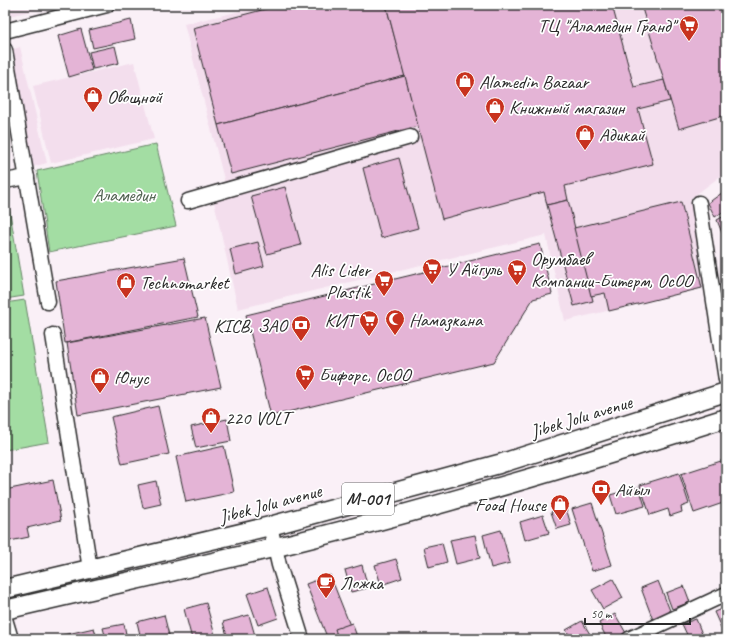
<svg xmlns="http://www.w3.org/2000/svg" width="731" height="644" font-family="Caveat,sans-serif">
  <rect width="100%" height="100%" fill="#faf0f7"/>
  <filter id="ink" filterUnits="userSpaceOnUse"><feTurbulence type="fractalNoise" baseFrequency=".025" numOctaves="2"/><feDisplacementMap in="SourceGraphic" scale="8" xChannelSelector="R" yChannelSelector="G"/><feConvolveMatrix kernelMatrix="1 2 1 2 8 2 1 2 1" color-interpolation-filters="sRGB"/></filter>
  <g filter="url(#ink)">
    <g fill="#f3deed">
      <polygon points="5,5 57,5 5,17"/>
      <polygon points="268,5 726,5 726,172 690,199 711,286 565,321 546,235 238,309 213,197 227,191 184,24"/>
      <polygon points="20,47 47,163 29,168 10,50"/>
      <polygon points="134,62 154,139 51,163 33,86"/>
    </g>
    <g fill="#a3dda3" stroke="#678467">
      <polygon points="156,144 176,226 49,252 37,171"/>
      <polygon points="9,207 24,296 5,299 5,208"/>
      <polygon points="25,300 49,442 5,450 5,303"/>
    </g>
    <g fill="#e4b4d6" stroke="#2b2b2b">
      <polygon points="281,5 386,5 405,76 218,125 193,28"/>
      <polygon points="386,5 612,5 634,87 664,80 670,101 638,109 653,164 565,186 568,200 547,205 544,192 442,219"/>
      <polygon points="641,5 726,5 726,115 679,129"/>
      <polygon points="131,20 135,39 93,48 89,30"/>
      <polygon points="81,29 92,70 69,77 58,36"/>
      <polygon points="115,46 119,63 93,69 89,52"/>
      <polygon points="405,76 418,126 231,174 218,125"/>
      <polygon points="399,158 418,228 381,238 363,168"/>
      <polygon points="285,187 301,245 267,254 251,196"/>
      <polygon points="726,190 726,210 715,217 708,203"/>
      <polygon points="568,200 593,301 574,306 547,205"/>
      <polygon points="681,202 702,288 609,311 605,293 591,296 574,228"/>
      <polygon points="726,215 726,232 722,233 717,220"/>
      <polygon points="258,242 264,266 236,274 230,249"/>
      <polygon points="540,244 552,294 533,299 494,362 271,416 246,315"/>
      <polygon points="184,258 198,317 65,343 56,281"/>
      <polygon points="205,318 221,387 78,415 67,343"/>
      <polygon points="158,406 169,454 122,464 111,417"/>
      <polygon points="227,419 231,441 196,448 191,427"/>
      <polygon points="224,446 234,492 186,502 176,457"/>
      <polygon points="724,460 726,468 726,502 694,513 681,474"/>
      <polygon points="679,473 689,504 681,507 682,512 670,516 668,509 650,515 640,485"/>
      <polygon points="53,480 61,520 27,528 29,537 5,542 5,490"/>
      <polygon points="156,481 161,504 143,508 138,485"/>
      <polygon points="639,487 645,506 616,514 610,495"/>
      <polygon points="592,503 612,565 592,571 572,509"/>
      <polygon points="566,508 571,525 557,529 551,512"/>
      <polygon points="543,515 549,533 525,540 520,522"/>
      <polygon points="501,530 510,563 491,568 483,535"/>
      <polygon points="475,535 480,558 456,564 450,540"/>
      <polygon points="442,543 447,562 429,567 424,547"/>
      <polygon points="396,559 402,578 381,585 375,565"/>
      <polygon points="362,565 368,588 351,592 345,570"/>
      <polygon points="330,575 351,628 327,637 306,584"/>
      <polygon points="613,579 623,598 603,609 592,590"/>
      <polygon points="658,581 671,613 653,620 641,588"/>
      <polygon points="684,586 690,602 672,609 666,593"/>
      <polygon points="268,587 278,618 258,625 247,594"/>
      <polygon points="206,603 216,639 192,639 184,609"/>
      <polygon points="726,607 726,639 714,612"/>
      <polygon points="615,614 626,633 615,639 607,639 599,623"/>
      <polygon points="164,615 170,639 141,639 137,622"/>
      <polygon points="249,615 256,639 228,639 223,622"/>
      <polygon points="696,619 704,639 689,639 682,624"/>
      <polygon points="582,621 593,639 572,639 566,630"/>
      <polygon points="352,623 358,639 338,639 335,629"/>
      <polygon points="124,624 127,639 106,639 103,628"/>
      <polygon points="94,628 97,639 64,639 63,635"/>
    </g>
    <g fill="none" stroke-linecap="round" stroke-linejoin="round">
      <defs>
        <g id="minor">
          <polyline points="5,31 107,5"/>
          <polyline points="5,50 48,302"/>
          <polyline points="5,181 27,177"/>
          <polyline points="188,201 410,137"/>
          <polyline points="699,203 726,380"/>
          <polyline points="53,335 90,569"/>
          <polyline points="270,526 279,565 302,639"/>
          <polyline points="5,619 11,639"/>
          <polyline points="629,639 726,594"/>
        </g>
        <g id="major">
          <polyline points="5,589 270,526 499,464 726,392"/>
          <path d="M5,610c97,-23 195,-44 292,-68 145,-36 287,-79 429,-124"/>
        </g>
      </defs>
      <use href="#minor" stroke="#2b2b2b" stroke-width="17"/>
      <use href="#major" stroke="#2b2b2b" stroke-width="21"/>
      <use href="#minor" stroke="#fff" stroke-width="14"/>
      <use href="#major" stroke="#fff" stroke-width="18"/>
    </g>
  </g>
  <defs>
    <symbol id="supermarket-pin" viewBox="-11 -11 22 30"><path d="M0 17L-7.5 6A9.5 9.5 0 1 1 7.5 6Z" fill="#c8321e" stroke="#fff"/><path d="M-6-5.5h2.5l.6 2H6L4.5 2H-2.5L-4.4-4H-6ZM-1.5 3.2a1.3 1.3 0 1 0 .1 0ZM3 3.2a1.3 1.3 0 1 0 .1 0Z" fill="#fff"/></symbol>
    <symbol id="shop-pin" viewBox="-11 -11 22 30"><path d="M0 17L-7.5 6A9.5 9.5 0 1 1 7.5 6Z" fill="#c8321e" stroke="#fff"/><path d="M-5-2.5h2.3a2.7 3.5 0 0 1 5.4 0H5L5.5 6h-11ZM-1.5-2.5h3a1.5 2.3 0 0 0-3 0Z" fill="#fff"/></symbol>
    <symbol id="mosque-pin" viewBox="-11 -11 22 30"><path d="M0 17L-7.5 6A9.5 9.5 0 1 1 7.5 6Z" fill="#c8321e" stroke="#fff"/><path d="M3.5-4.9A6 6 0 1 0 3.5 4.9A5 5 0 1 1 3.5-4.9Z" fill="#fff"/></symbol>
    <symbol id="bank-pin" viewBox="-11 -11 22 30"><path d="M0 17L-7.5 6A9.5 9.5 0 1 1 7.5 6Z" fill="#c8321e" stroke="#fff"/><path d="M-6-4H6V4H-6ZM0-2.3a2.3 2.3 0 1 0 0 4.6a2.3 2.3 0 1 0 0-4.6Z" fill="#fff"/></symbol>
    <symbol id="cafe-pin" viewBox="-11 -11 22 30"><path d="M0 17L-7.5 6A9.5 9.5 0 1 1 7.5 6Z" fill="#c8321e" stroke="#fff"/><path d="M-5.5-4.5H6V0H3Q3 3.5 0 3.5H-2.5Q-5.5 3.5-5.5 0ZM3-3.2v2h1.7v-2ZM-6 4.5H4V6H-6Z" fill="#fff"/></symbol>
  </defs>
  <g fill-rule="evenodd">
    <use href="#supermarket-pin" x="678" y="14" width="22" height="30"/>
    <use href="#shop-pin" x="454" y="70" width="22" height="30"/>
    <use href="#shop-pin" x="82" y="85" width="22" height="30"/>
    <use href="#shop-pin" x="484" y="96" width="22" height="30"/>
    <use href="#shop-pin" x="574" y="123" width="22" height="30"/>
    <use href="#supermarket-pin" x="421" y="257" width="22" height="30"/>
    <use href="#supermarket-pin" x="506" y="258" width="22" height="30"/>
    <use href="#supermarket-pin" x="373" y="269" width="22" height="30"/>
    <use href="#shop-pin" x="115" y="271" width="22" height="30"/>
    <use href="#mosque-pin" x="384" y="308" width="22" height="30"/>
    <use href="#supermarket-pin" x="358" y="309" width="22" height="30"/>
    <use href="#bank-pin" x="290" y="314" width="22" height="30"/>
    <use href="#supermarket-pin" x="294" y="363" width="22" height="30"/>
    <use href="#shop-pin" x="89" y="366" width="22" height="30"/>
    <use href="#shop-pin" x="200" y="406" width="22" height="30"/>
    <use href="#bank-pin" x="590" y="478" width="22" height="30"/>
    <use href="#shop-pin" x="549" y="493" width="22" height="30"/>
    <use href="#cafe-pin" x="315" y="571" width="22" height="30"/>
  </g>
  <g text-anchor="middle" stroke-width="3.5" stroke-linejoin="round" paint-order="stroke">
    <rect fill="#fff" stroke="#6b6b6b" stroke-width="1" x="342" y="483" width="52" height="32" rx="3"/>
    <g font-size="18" font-weight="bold" fill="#2b2b2b">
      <text x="368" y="505">М-001</text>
    </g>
    <g font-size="19" fill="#2b2b2b" stroke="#fff" text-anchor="start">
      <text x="675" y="32" text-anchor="end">ТЦ "Аламедин Гранд"</text>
      <text x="479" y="88">Alamedin Bazaar</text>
      <text x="107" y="103">Овощной</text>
      <text x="509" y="114">Книжный магазин</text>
      <text x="599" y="141">Адикай</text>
      <text x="531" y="265">Орумбаев<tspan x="531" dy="22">Компании-Битерм, ОсОО</tspan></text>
      <text x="446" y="275">У Айгуль</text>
      <text x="370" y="276" text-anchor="end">Alis Lider<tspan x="370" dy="22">Plastik</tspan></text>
      <text x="140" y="289">Technomarket</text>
      <text x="409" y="326">Намазкана</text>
      <text x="355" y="327" text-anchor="end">КИТ</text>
      <text x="287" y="332" text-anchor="end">KICB, ЗАО</text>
      <text x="319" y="381">Бифорс, ОсОО</text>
      <text x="114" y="384">Юнус</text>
      <text x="225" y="424">220 VOLT</text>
      <text x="615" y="496">Айыл</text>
      <text x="546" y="511" text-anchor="end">Food House</text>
      <text x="340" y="589">Ложка</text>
    </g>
    <g font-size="19" fill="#4f604f" stroke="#fff">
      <text x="124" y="201">Аламедин</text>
    </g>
    <g font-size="19" fill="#2b2b2b" stroke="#fff">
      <text transform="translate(581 416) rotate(-17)" y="7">Jibek Jolu avenue</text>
      <text transform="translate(270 503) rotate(-15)" y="7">Jibek Jolu avenue</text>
    </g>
  </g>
  <rect width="731" height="644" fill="none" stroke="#fff" stroke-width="20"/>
  <rect x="10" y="10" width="711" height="624" fill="none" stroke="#2b2b2b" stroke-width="1.5" filter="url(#ink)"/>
  <path d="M585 618v6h105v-6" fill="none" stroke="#2b2b2b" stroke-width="2"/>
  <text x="591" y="618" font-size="12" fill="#2b2b2b" stroke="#ffffff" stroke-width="3" paint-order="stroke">50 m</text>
</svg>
